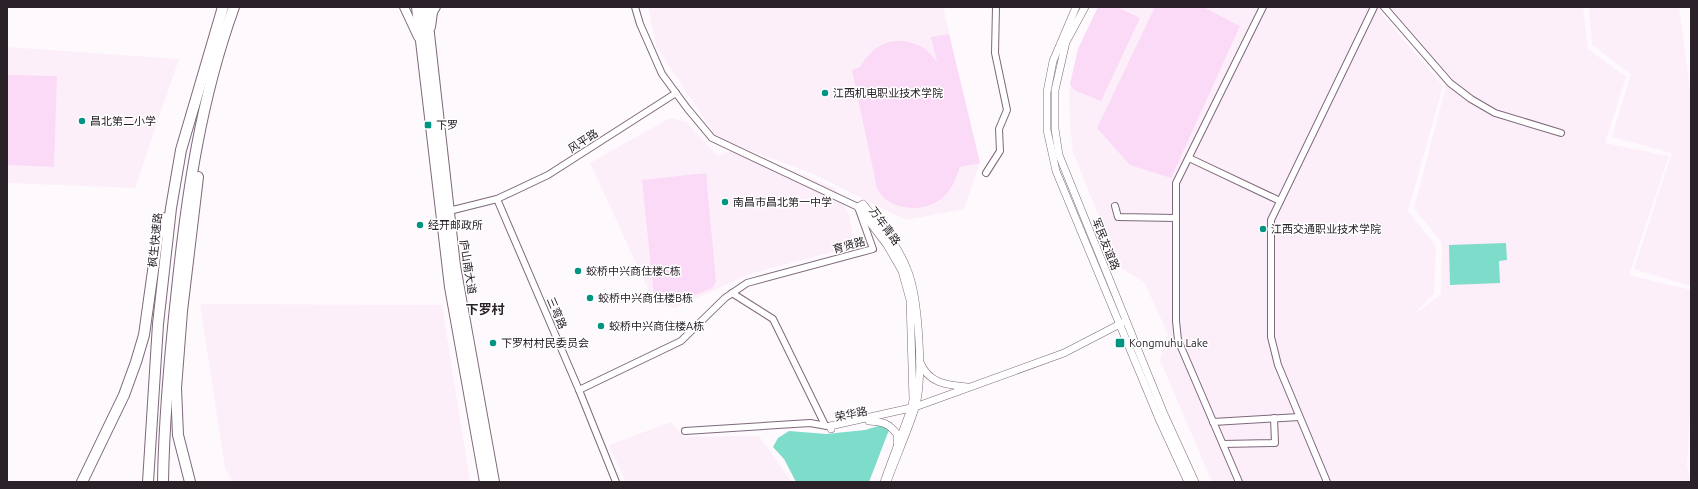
<svg xmlns="http://www.w3.org/2000/svg" width="1698" height="489" font-family="Ubuntu,'Noto Sans SC',sans-serif">
  <rect width="100%" height="100%" fill="#fef9fd"/>
  <g fill="#fceffa">
    <polygon points="648,7 943,7 980,163 964,209 906,220 811,173 718,139 657,48"/>
    <polygon points="1098,7 1384,7 1379,11 1443,86 1408,211 1436,246 1434,294 1411,317 1441,294 1442,243 1414,208 1446,86 1383,9 1386,7 1583,7 1588,49 1626,77 1605,143 1669,156 1629,275 1691,290 1691,400 1687,466 1691,482 1212,482 1160,360 1168,334 1144,282 1119,267 1073,152 1070,127 1069,93 1078,49"/>
    <polygon points="1589,7 1679,7 1691,96 1691,286 1634,269 1672,153 1612,137 1631,74 1592,45"/>
    <polygon points="7,47 179,59 135,188 7,183"/>
    <polygon points="670,118 686,122 718,156 739,148 835,188 849,215 855,246 749,274 675,308 654,302 590,163"/>
    <polygon points="200,304 442,305 470,482 233,482 225,468"/>
    <polygon points="671,422 683,437 759,436 792,482 626,482 609,445"/>
  </g>
  <g fill="#fbdaf7">
    <polygon points="1098,7 1117,7 1140,18 1101,101 1074,90 1070,84 1078,49"/>
    <polygon points="1155,7 1203,7 1240,26 1171,178 1130,165 1097,128"/>
    <path d="M949,34l31,129 -20,4c-3,8 -6,18 -12,25 -15,19 -46,21 -64,6 -3,-3 -5,-7 -7,-10l-25,-118 8,-3c15,-25 36,-34 64,-19 5,3 9,10 13,14l-6,-25z"/>
    <polygon points="7,75 57,76 54,167 7,165"/>
    <polygon points="706,173 716,282 712,288 674,304 654,297 642,180"/>
  </g>
  <g fill="#7edcca">
    <polygon points="1506,243 1507,260 1499,261 1500,283 1450,285 1449,245"/>
    <polygon points="892,422 869,482 796,482 784,459 773,447 778,438 789,431 826,434 865,430"/>
  </g>
  <g fill="none" stroke-linecap="round" stroke-linejoin="round">
    <defs>
      <g id="minor">
        <polyline points="1384,7 1450,83 1471,99 1495,113 1561,133"/>
        <polyline points="1189,158 1280,201"/>
        <polyline points="986,173 1000,151 999,129 1007,110 995,53 996,7"/>
        <polyline points="497,199 548,175 676,93"/>
        <polyline points="1115,206 1118,217 1176,218"/>
        <polyline points="449,211 497,199 579,390 616,482"/>
        <polyline points="732,293 773,319 825,425"/>
        <polyline points="579,390 681,341 725,298 747,283 873,249 858,207 712,138 687,108 662,74 640,24 635,7"/>
        <polyline points="1213,422 1299,417"/>
        <polyline points="685,431 810,423 827,426"/>
        <polyline points="1223,444 1275,443 1274,418"/>
        <polyline points="1239,482 1178,340 1176,321 1176,183 1263,7"/>
        <polyline points="1327,482 1278,365 1271,337 1271,220 1374,7"/>
      </g>
      <g id="tertiary">
        <polyline points="1076,7 1053,61 1047,92 1047,130 1056,171 1159,419 1188,482"/>
        <polyline points="1085,7 1066,42 1055,90 1055,129 1059,155 1164,414 1195,482"/>
        <path d="M920,362c8,21 26,23 47,25"/>
        <path d="M869,421c15,1 19,2 28,13v9"/>
        <polyline points="831,429 830,426 915,407 1064,353 1122,323"/>
        <path d="M884,482l27,-73 2,-9 -3,-100 -8,-29 -15,-26 -29,-38 5,-3c16,20 35,41 44,65 12,28 17,111 8,139 -8,25 -19,49 -28,74"/>
      </g>
      <g id="secondary">
        <polyline points="404,7 418,37"/>
        <polyline points="431,27 433,12 436,7"/>
      </g>
      <g id="trunk">
        <polyline points="417,7 450,287 485,482"/>
        <polyline points="426,7 455,266 494,482"/>
        <polyline points="82,482 124,395 136,362 144,335 158,235 166,218"/>
        <polyline points="148,482 158,324 171,208 181,150 223,7"/>
        <path d="M163,482c1,-65 7,-129 14,-193 10,-96 24,-191 57,-282"/>
        <polyline points="190,482 178,435 176,388 182,311 198,177"/>
      </g>
    </defs>
    <use href="#minor" stroke="#7e687b" stroke-width="8"/>
    <use href="#tertiary" stroke="#7e687b" stroke-width="8"/>
    <use href="#secondary" stroke="#7e687b" stroke-width="10"/>
    <use href="#trunk" stroke="#7e687b" stroke-width="12"/>
    <use href="#minor" stroke="#fff" stroke-width="6"/>
    <use href="#tertiary" stroke="#fff" stroke-width="7"/>
    <use href="#secondary" stroke="#fff" stroke-width="8"/>
    <use href="#trunk" stroke="#fff" stroke-width="10"/>
  </g>
  <g fill="#019482" stroke="#fff" stroke-width="1.5">
    <circle cx="825" cy="93" r="4"/>
    <circle cx="82" cy="121" r="4"/>
    <rect x="424" y="121" width="8" height="8" rx="2"/>
    <circle cx="725" cy="202" r="4"/>
    <circle cx="420" cy="225" r="4"/>
    <circle cx="1263" cy="229" r="4"/>
    <circle cx="578" cy="271" r="4"/>
    <circle cx="590" cy="298" r="4"/>
    <circle cx="601" cy="326" r="4"/>
    <circle cx="493" cy="343" r="4"/>
    <rect x="1115" y="338" width="10" height="10" rx="2"/>
  </g>
  <g text-anchor="middle" stroke-width="3" stroke-linejoin="round" paint-order="stroke">
    <g font-size="11" fill="#2a2129" stroke="#fff" text-anchor="start">
      <text x="833" y="97">江西机电职业技术学院</text>
      <text x="90" y="125">昌北第二小学</text>
      <text x="436" y="129">下罗</text>
      <text x="733" y="206">南昌市昌北第一中学</text>
      <text x="428" y="229">经开邮政所</text>
      <text x="1271" y="233">江西交通职业技术学院</text>
      <text x="586" y="275">蛟桥中兴商住楼C栋</text>
      <text x="598" y="302">蛟桥中兴商住楼B栋</text>
      <text x="609" y="330">蛟桥中兴商住楼A栋</text>
      <text x="501" y="347">下罗村村民委员会</text>
      <text x="1129" y="347">Kongmuhu Lake</text>
    </g>
    <g font-size="11" fill="#2a2129" stroke="#fff">
      <text transform="translate(583 141) rotate(-33)" y="4">风平路</text>
      <text transform="translate(885 226) rotate(54)" y="4">万年青路</text>
      <text transform="translate(155 240) rotate(-84)" y="4">枫生快速路</text>
      <text transform="translate(1106 244) rotate(68)" y="4">军民友谊路</text>
      <text transform="translate(849 245) rotate(-15)" y="4">育贤路</text>
      <text transform="translate(468 267) rotate(81)" y="4">庐山南大道</text>
      <text transform="translate(557 313) rotate(67)" y="4">三弯路</text>
      <text transform="translate(851 414) rotate(-12)" y="4">荣华路</text>
    </g>
    <g font-size="13" font-weight="bold" fill="#2a2129" stroke="#fff">
      <text x="485" y="314">下罗村</text>
    </g>
  </g>
  <rect width="1698" height="489" fill="none" stroke="#2a2129" stroke-width="16"/>
</svg>
